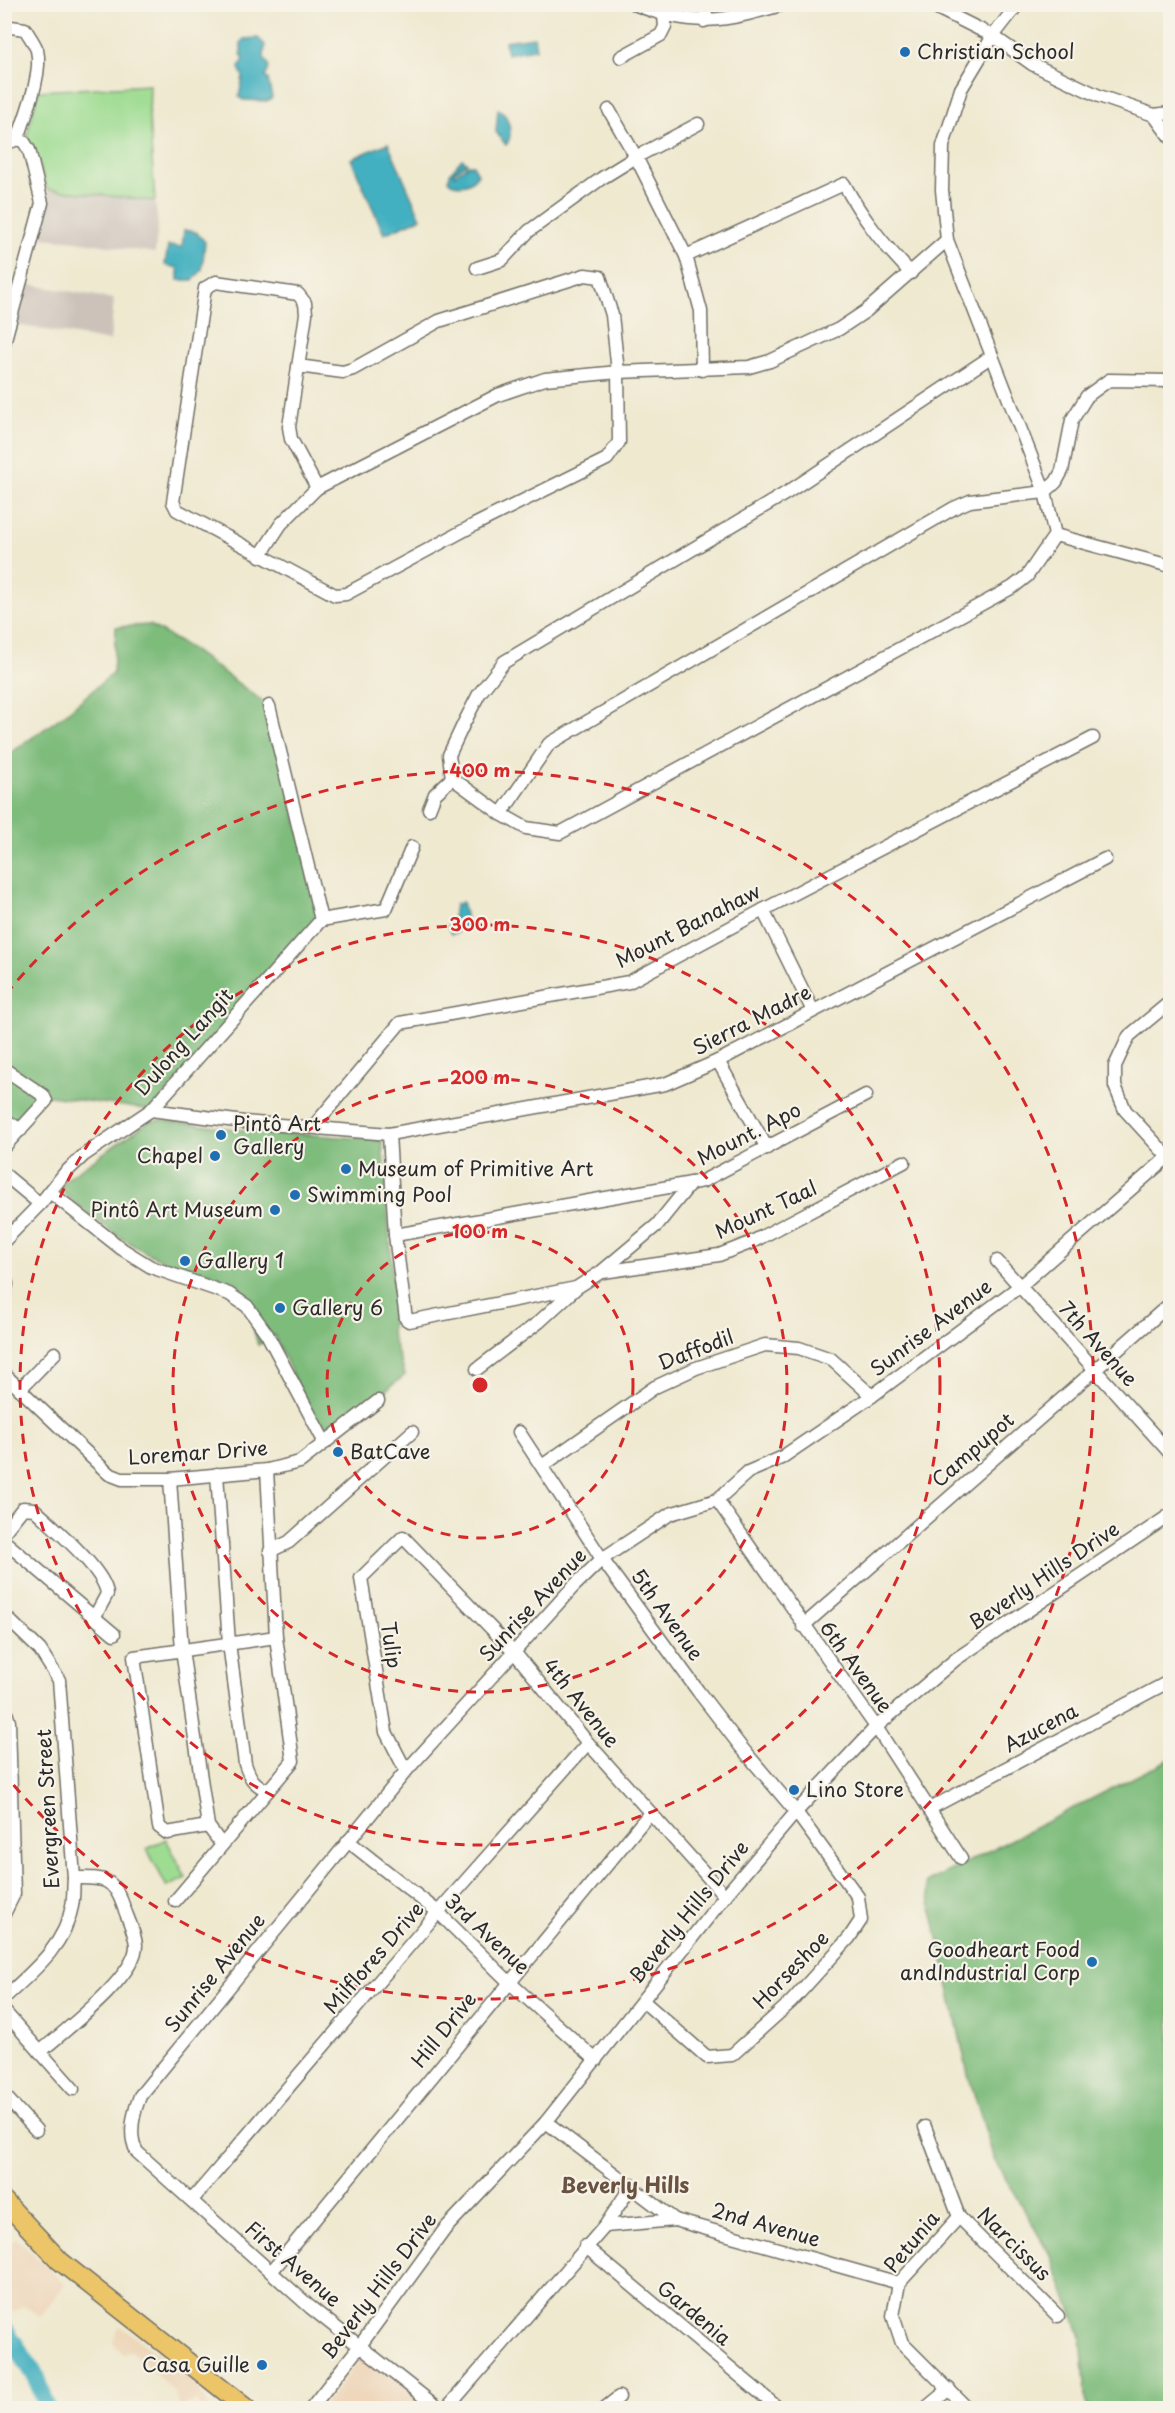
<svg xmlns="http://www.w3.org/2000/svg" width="1175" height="2413" font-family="'Playpen Sans',sans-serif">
  <rect width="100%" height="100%" fill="#f7f3e8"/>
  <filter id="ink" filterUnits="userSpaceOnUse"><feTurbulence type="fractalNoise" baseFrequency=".0167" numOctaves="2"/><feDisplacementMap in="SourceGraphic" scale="12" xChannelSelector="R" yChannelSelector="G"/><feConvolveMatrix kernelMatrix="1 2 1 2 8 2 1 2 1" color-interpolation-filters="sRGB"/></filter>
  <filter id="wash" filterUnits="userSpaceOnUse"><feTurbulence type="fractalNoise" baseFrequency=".008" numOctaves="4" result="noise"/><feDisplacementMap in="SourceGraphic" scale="24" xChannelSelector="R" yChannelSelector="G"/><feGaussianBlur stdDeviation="1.35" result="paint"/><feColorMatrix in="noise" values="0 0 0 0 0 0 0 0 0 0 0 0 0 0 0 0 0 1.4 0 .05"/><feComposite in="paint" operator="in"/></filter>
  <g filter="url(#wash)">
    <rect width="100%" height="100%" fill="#efe9d0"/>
    <g fill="#eed7bb">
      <polygon points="16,2238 65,2284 40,2317 23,2305 7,2317 5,2315 5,2251"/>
      <polygon points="119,2326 183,2371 193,2380 211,2408 200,2408 196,2400 180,2408 174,2392 131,2350 124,2355 113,2343"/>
      <polygon points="364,2354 426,2402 421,2408 322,2408"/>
    </g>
    <g fill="#ccc2b9">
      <polygon points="47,189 155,201 158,225 155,253 76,241 41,238 49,212"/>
      <polygon points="27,284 114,299 110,341 16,325"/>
    </g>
    <g fill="#9ddc91" stroke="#64845e" stroke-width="1.5">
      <polygon points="150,85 149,116 155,201 47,189 34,147 27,136 38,91"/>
      <polygon points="166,1839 186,1878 167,1887 147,1849"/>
    </g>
    <g fill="#7ebc7b" stroke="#547453" stroke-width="1.5">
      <polygon points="150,625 191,649 269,706 321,920 151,1110 43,1095 5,1147 5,757 64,715 113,673 116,627"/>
      <polygon points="162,1120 243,1130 382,1140 395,1304 391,1333 405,1375 323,1440 274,1335 258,1345 245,1297 239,1291 214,1283 145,1252 115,1234 58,1189 70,1176 150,1121"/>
      <polygon points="1170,1759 1170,2408 1087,2408 1081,2336 1051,2256 994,2159 968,2074 926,1883"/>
    </g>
    <g fill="#43b0c0" stroke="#376e76" stroke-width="1.5">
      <polygon points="534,37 536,49 507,54 505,41"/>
      <path d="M258,38l7,7 -1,13c6,7 6,11 1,19l3,2 4,19 -5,3 -24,-1 -4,-3 4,-21 -4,-8 5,-9 -3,-5v-12l3,-3z"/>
      <path d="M498,109c11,5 16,27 8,36l-10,-13z"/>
      <polygon points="388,143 421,218 384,234 351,159"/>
      <path d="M462,159l5,4 -13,9v3l14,-10h5l5,9c-7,11 -16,13 -27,9l-3,-3 3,-8z"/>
      <polygon points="184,230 196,232 205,242 202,270 193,280 178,280 178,268 165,265 168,246 182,247"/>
      <polygon points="462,902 467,924 456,933 451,934 448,926 453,918 455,905"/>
    </g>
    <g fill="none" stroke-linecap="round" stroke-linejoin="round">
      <polyline stroke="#43b0c0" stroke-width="18" points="4,2328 37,2378 47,2408"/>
    </g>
  </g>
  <g filter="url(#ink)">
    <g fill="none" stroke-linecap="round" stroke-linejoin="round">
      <defs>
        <g id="minor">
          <path d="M634,4c59,24 90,18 150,0"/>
          <polyline points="929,4 993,36 1032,64 1099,96 1154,115 1170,113"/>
          <polyline points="704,21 707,4"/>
          <path d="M4,26l21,3c4,7 9,13 12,21 6,24 -12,66 -19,89"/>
          <polyline points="621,57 661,35 665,27 664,16"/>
          <polyline points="609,110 636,157 686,256 701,311 702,370"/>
          <polyline points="1154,115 1170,137"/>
          <polyline points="4,144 18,139"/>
          <path d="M686,256l158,-72c19,35 39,60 67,89"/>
          <polyline points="477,268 502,260 529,231 602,178 636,157 698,124"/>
          <polyline points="4,343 42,203 29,150 24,142 18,139"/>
          <polyline points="992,356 788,492 504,662 479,694 464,723 449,755 452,778 501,814 526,828 560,833 1013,587 1027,576 1055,535 1045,492 947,240 942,190 943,146 961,89 993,36 1018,4"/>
          <polyline points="298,366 343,372 353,369 439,321 585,275 600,277 612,315 618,372 619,442 607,459 474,525 346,594 335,595 177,510 173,502 205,288 216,282 298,294 305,303 306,314 289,427 291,439 317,488"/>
          <polyline points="1055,535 1170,566"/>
          <polyline points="260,556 281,524 317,488 498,395 545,379 618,372 749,367 770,361 839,329 866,311 947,240"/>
          <polyline points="269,706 321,920"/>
          <polyline points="429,809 435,794 452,778"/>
          <polyline points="501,814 549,744 954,508 970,501 1045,492 1056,482 1062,471 1072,420 1087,396 1109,380 1170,381"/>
          <polyline points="763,910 813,1011"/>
          <polyline points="321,920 386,909 412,847"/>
          <polyline points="718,1061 767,1148"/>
          <polyline points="4,1069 43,1095 46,1101 4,1147"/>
          <polyline points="151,1110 244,1122 389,1134 665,1084 718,1061 1105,859"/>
          <polyline points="4,1119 21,1130"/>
          <polyline points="313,1127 400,1023 629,982 763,910 1093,738"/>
          <polyline points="389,1134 395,1235 406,1319 409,1321 576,1288 601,1272 657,1225 691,1183"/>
          <polyline points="1168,1157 1125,1110 1115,1086 1115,1066 1129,1036 1170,1002"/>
          <polyline points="4,1174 40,1204"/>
          <polyline points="50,1192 122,1249 151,1267 229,1294 247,1306 267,1334 325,1443"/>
          <polyline points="395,1235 703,1181 866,1095"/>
          <polyline points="4,1241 40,1204 65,1173 84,1155 151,1110 321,920"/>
          <polyline points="997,1261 1170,1453"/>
          <polyline points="603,1272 719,1255 750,1243 904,1162"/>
          <polyline points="4,1276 7,1284 4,1297"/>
          <polyline points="477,1369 539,1322 576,1288"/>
          <polyline points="4,1374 109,1474 122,1479 170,1479 267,1470 300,1462 378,1401"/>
          <polyline points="20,1389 55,1353"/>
          <polyline points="519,1432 602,1559 698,1691 741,1747 796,1812 858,1897 861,1920 849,1938 791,2002 732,2055 707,2057 643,2001"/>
          <polyline points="542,1466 655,1387 696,1368 765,1345 799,1348 831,1359 872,1396"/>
          <path d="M217,1474l12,169 16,121c5,15 9,20 23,27"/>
          <polyline points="170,1479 182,1650 208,1826 222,1845"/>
          <polyline points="717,1500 876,1727 961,1858"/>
          <path d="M4,1532l19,-24 11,1c18,17 71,61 73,85l-13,24"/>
          <polyline points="4,1541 114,1634"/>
          <polyline points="270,1551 289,1542 412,1432"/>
          <path d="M4,1615l36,35 19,30 15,198c-1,9 0,19 -2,28 -7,40 -40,66 -68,92"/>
          <polyline points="803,1626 1170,1304"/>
          <polyline points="4,1705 9,1722 14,1894 4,1914"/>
          <polyline points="406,1771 386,1732 361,1578 403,1537 515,1653 588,1743 725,1896"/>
          <polyline points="929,1809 1170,1681"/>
          <polyline points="208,1826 167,1833 159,1827 134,1657 276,1637"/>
          <polyline points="348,1841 438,1912 509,1982 596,2060"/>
          <polyline points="175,1901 293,1761 276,1637 267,1470"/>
          <polyline points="4,2011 73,2089"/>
          <path d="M40,2052c24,-21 97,-76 96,-107 -1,-13 -9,-28 -13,-40 -10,-29 -22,-27 -49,-27"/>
          <polyline points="4,2095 36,2130"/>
          <polyline points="546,2122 675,2220 899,2283"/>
          <polyline points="925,2127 959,2217 1058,2316"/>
          <polyline points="192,2200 438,1912 588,1743"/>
          <polyline points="959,2217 899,2283 893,2316 902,2343 967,2408"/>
          <polyline points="605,2226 675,2220"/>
          <polyline points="585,2246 778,2408"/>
          <polyline points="271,2272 649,1814"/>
          <polyline points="311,2408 359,2347 445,2229 546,2122 725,1896 796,1812 876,1727 956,1659 1170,1515"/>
          <path d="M438,2408l-128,-101 -173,-155c-9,-16 -4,-38 3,-56l266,-325 167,-184 29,-28 68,-45 47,-14 31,-28 33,-14 91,-62 148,-110 150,-131"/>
          <polyline points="447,2408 605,2226 632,2185"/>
          <polyline points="605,2408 619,2397"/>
          <polyline points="926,2408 949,2389"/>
        </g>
        <polyline id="primary" points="4,2201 60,2261 246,2408"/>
      </defs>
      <use href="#minor" stroke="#706e65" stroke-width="15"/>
      <use href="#primary" stroke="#706e65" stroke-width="21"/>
      <use href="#minor" stroke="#fff" stroke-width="12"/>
      <use href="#primary" stroke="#ecc569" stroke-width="18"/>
    </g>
  </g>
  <g fill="none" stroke="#d62828" stroke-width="3" stroke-dasharray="10 8">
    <circle cx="480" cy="1385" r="153"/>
    <circle cx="480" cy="1385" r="307"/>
    <circle cx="480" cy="1385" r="460"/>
    <path d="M6 994A614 614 0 1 1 6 1776"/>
  </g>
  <g fill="#1f6fb2" stroke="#f7f3e8" stroke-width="2">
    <circle cx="905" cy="52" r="6"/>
    <circle cx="221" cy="1135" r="6"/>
    <circle cx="215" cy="1156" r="6"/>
    <circle cx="346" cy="1169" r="6"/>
    <circle cx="295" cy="1195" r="6"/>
    <circle cx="275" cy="1210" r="6"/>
    <circle cx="185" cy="1261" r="6"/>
    <circle cx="280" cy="1308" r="6"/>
    <circle cx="338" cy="1452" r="6"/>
    <circle cx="794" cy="1790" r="6"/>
    <circle cx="1092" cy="1962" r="6"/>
    <circle cx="262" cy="2365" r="6"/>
  </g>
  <g text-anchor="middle" stroke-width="4.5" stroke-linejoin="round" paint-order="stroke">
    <g font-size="20" fill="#2b2b2b" stroke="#f7f3e8" text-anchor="start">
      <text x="917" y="59">Christian School</text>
      <text x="233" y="1131">Pintô Art<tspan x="233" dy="23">Gallery</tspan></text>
      <text x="203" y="1163" text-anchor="end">Chapel</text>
      <text x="358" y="1176">Museum of Primitive Art</text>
      <text x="307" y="1202">Swimming Pool</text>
      <text x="263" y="1217" text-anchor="end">Pintô Art Museum</text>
      <text x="197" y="1268">Gallery 1</text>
      <text x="292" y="1315">Gallery 6</text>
      <text x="350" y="1459">BatCave</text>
      <text x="806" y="1797">Lino Store</text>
      <text x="1080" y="1957" text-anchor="end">Goodheart Food<tspan x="1080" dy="23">andIndustrial Corp</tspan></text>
      <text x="250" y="2372" text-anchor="end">Casa Guille</text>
    </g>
    <g font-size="20" fill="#2b2b2b" stroke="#f7f3e8">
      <text transform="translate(688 926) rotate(-27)" y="7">Mount Banahaw</text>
      <text transform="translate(752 1020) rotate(-27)" y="7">Sierra Madre</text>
      <text transform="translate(184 1042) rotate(-48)" y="7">Dulong Langit</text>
      <text transform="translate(749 1134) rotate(-27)" y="7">Mount. Apo</text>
      <text transform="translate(766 1210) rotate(-25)" y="7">Mount Taal</text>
      <text transform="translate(931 1328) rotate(-37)" y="7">Sunrise Avenue</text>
      <text transform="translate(1098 1344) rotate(48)" y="7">7th Avenue</text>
      <text transform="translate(696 1350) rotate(-21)" y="7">Daffodil</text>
      <text transform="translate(973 1450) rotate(-41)" y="7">Campupot</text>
      <text transform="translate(198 1453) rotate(-4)" y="7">Loremar Drive</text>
      <text transform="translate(1044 1576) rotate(-34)" y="7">Beverly Hills Drive</text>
      <text transform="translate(533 1605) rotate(-47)" y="7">Sunrise Avenue</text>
      <text transform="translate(667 1615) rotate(54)" y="7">5th Avenue</text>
      <text transform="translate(391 1645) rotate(81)" y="7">Tulip</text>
      <text transform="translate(856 1667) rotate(54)" y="7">6th Avenue</text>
      <text transform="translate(581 1703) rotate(51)" y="7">4th Avenue</text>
      <text transform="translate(1041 1728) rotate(-28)" y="7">Azucena</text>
      <text transform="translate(48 1809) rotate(-93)" y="7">Evergreen Street</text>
      <text transform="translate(689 1912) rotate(-51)" y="7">Beverly Hills Drive</text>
      <text transform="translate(487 1934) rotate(43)" y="7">3rd Avenue</text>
      <text transform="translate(374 1958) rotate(-49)" y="7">Milflores Drive</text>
      <text transform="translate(791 1970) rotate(-46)" y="7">Horseshoe</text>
      <text transform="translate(215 1973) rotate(-51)" y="7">Sunrise Avenue</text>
      <text transform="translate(444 2030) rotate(-51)" y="7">Hill Drive</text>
      <text transform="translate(766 2225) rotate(16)" y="7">2nd Avenue</text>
      <text transform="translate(912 2242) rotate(-50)" y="7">Petunia</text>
      <text transform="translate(1014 2244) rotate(45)" y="7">Narcissus</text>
      <text transform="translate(293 2264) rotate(41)" y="7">First Avenue</text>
      <text transform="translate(379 2286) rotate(-53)" y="7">Beverly Hills Drive</text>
      <text transform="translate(694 2313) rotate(40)" y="7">Gardenia</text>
    </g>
    <g font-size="21" font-weight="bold" fill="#695240" stroke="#f7f3e8">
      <text x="625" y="2193">Beverly Hills</text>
    </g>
  </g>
  <circle cx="480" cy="1385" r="9" fill="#d62828" stroke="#f7f3e8" stroke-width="3"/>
  <g font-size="18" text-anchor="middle" font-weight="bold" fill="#d62828" stroke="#f7f3e8" stroke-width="4.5" stroke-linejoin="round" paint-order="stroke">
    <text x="480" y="777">400 m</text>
    <text x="480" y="931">300 m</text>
    <text x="480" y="1084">200 m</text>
    <text x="480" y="1238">100 m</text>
  </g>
  <rect width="1175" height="2413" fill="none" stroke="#f7f3e8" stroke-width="24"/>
</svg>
